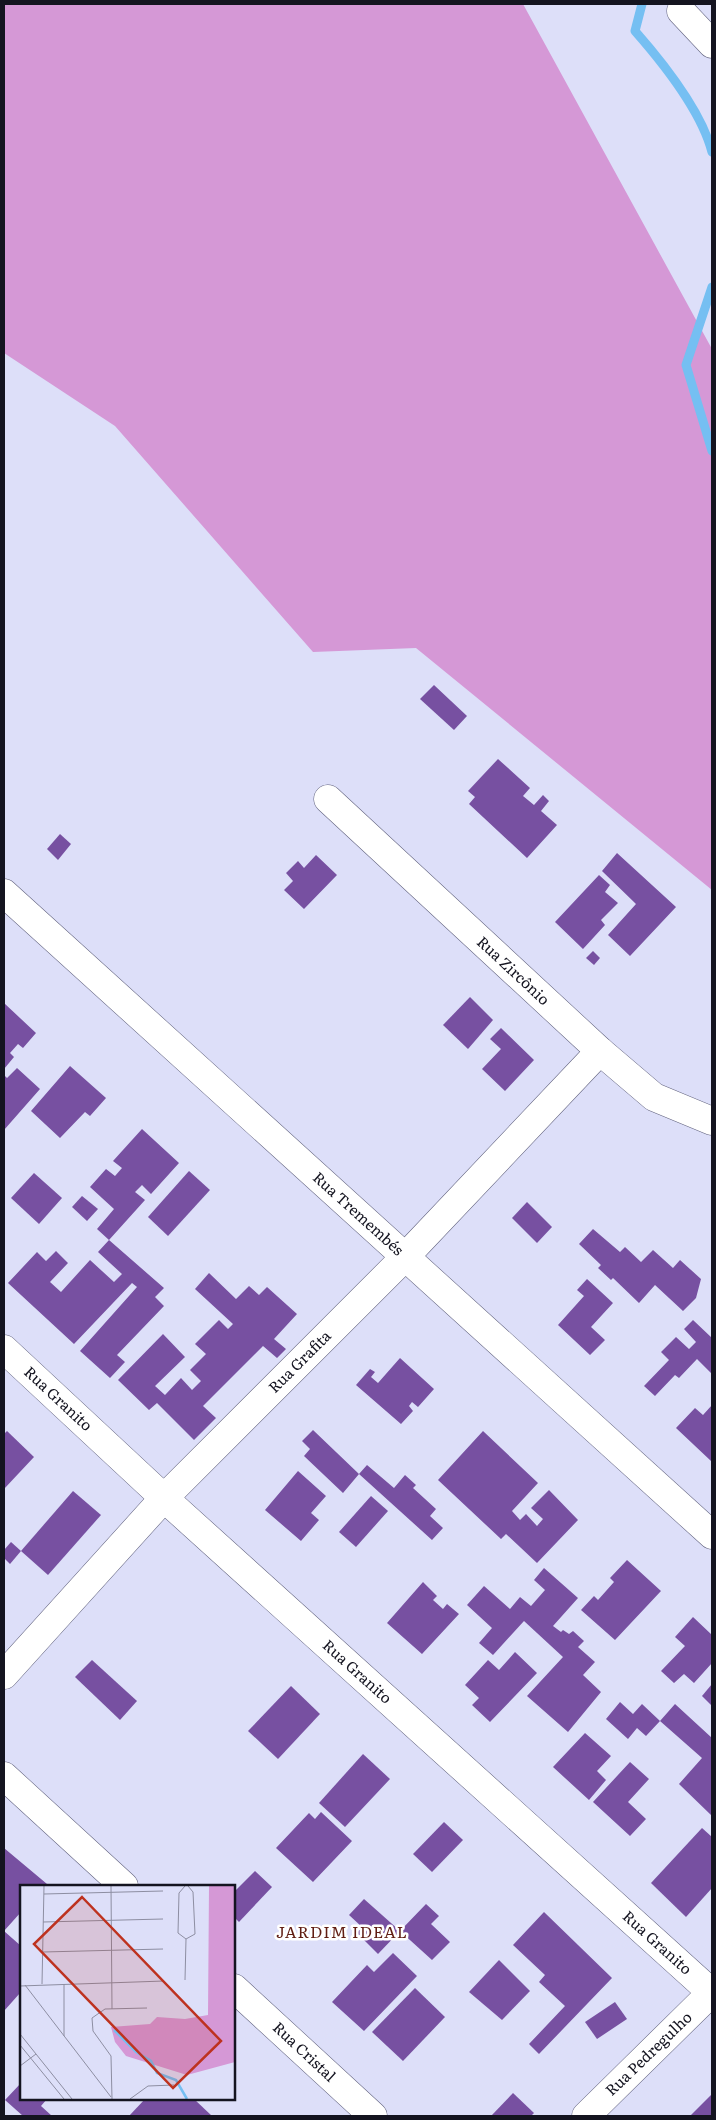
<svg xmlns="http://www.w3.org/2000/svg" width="716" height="2120" font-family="Literata,serif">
  <rect width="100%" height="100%" fill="#dddff9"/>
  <polygon fill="#d598d6" points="4,4 523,4 712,349 712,890 416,648 313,652 115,426 4,353"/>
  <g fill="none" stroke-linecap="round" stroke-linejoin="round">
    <g stroke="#75bff2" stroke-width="9">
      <path d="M642,4l-7,27c29,33 66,79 77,121"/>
      <polyline points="712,287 686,365 712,451"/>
    </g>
  </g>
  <g fill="#7750a1">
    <polygon points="434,685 467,716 454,730 420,699"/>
    <polygon points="498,759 530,788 523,796 534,805 543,795 549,801 541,811 557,825 527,858 469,804 475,797 468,791"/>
    <polygon points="60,834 71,844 58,860 47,849"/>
    <polygon points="617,853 676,907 630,956 608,935 636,904 602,871"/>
    <polygon points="316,855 337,875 304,909 284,890 293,881 286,873 298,861 304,868"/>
    <polygon points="599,875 610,885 605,892 618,903 601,920 605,925 583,949 555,922"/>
    <polygon points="593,951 600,958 594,965 586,958"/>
    <polygon points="470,997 493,1020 468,1049 443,1025"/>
    <polygon points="4,1003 36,1033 23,1048 18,1044 10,1053 14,1057 4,1069"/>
    <polygon points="501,1028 534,1060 505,1091 482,1069 501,1049 490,1039"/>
    <polygon points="70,1066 106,1098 90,1116 85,1112 60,1138 31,1111"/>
    <polygon points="17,1068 40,1089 4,1130 4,1075 7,1078"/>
    <polygon points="142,1129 179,1163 151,1194 142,1185 135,1192 145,1200 109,1240 97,1229 114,1209 90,1187 106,1169 115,1176 122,1168 113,1161"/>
    <polygon points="189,1171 210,1190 168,1236 148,1217"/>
    <polygon points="34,1173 62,1198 39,1224 11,1198"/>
    <polygon points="82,1196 98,1209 87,1221 72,1207"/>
    <polygon points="527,1202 552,1227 537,1243 512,1218"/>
    <polygon points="593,1229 620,1252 625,1247 641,1262 653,1250 673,1268 680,1260 701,1279 696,1298 683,1311 655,1285 639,1303 613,1278 611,1280 598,1268 601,1265 579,1244"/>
    <polygon points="109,1240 164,1288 155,1297 164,1306 117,1355 125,1362 110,1378 80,1351 137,1287 132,1283 74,1344 8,1283 37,1252 46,1261 56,1251 68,1263 50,1282 61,1292 90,1260 114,1282 122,1274 98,1252"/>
    <polygon points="209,1273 236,1299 249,1286 259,1295 267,1287 297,1314 274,1339 286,1349 277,1358 263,1346 203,1406 216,1418 194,1440 157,1403 149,1410 118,1380 163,1334 185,1357 155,1386 165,1395 181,1378 192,1390 201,1381 190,1370 206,1354 195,1344 219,1320 228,1329 233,1324 195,1289"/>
    <polygon points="587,1279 613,1303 591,1327 605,1340 590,1355 558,1325 584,1296 577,1290"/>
    <polygon points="693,1320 712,1338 712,1374 697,1359 679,1378 675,1375 655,1396 644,1386 669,1360 661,1352 676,1337 689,1349 696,1342 684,1329"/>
    <polygon points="400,1358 434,1389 418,1407 412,1402 409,1406 413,1411 401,1424 356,1385 370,1369 375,1372 371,1377 378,1383"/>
    <polygon points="712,1405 712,1460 711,1461 676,1428 695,1408 703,1415"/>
    <polygon points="313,1430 359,1474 343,1493 304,1456 310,1449 302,1441"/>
    <polygon points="7,1431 34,1457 4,1489 4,1434"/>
    <polygon points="483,1431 538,1483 512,1511 520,1520 526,1514 537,1526 543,1519 531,1508 549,1490 578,1520 537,1563 506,1534 501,1539 438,1480"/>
    <polygon points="367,1465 394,1488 405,1475 416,1485 413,1488 436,1509 430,1516 443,1528 432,1540 359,1474"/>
    <polygon points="298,1471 326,1496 311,1513 319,1520 301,1541 265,1510"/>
    <polygon points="73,1491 101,1515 48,1575 21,1551"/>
    <polygon points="371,1496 388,1511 356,1547 339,1532"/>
    <polygon points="11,1542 21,1551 10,1564 4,1558 4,1550"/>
    <polygon points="627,1560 661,1591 615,1640 581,1610 594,1596 598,1600 614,1582 610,1578"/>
    <polygon points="544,1568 578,1598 553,1626 561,1632 563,1630 569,1634 573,1631 584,1641 578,1647 595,1662 583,1675 601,1692 568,1732 527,1696 563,1657 524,1621 493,1655 479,1643 492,1628 467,1605 484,1586 510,1609 520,1597 531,1606 545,1590 534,1580"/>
    <polygon points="423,1582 437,1596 433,1600 443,1609 447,1604 459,1614 422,1654 387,1623"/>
    <polygon points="693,1617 712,1635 712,1663 694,1683 684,1674 674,1683 661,1671 685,1646 675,1637"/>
    <polygon points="515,1652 537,1673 490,1722 472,1705 479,1698 465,1685 488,1660 499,1670"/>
    <polygon points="92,1660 137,1701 120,1720 75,1677"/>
    <polygon points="712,1684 712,1706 702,1696"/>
    <polygon points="291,1686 320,1714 278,1759 248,1731"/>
    <polygon points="620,1702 633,1714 642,1704 660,1721 646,1736 637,1728 628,1739 606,1719"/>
    <polygon points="675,1704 712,1738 712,1816 679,1784 702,1758 660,1721"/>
    <polygon points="585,1733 611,1756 597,1771 606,1780 589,1800 553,1767"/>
    <polygon points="363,1754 390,1779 345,1827 319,1803"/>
    <polygon points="630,1762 649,1779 628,1802 646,1819 630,1836 593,1802"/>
    <polygon points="321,1812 352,1841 313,1882 276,1848 309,1813 315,1819"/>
    <polygon points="444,1822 463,1840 432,1872 413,1854"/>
    <polygon points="702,1828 712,1837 712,1888 686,1917 651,1883"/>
    <polygon points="4,1848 47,1884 45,1886 21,1886 21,1912 4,1931 21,1946 21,1994 20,1993 4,2011"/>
    <polygon points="255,1871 272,1887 239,1922 234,1917 234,1892"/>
    <polygon points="364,1899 400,1931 378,1954 357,1933 362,1927 349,1915"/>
    <polygon points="426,1904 439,1916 431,1924 450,1942 432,1960 400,1931"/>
    <polygon points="544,1912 612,1978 539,2054 529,2044 565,2006 539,1982 545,1975 513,1945"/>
    <polygon points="393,1953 417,1976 364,2031 332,2002 367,1965 374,1972"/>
    <polygon points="499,1960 530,1991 502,2020 469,1992"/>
    <polygon points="415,1988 445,2017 403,2061 372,2032"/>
    <polygon points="615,2002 627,2019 597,2039 585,2022"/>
    <polygon points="21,2083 21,2099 47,2099 41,2106 52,2116 23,2116 5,2100"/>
    <polygon points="513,2093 534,2113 531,2116 491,2116"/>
    <polygon points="712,2094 712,2116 690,2116"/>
    <polygon points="145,2099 194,2099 212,2116 129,2116"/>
  </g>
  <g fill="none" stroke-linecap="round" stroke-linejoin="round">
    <defs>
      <g id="street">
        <polyline points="681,11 712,44"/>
        <polyline points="328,799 600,1051 654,1097 712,1121"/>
        <polyline points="4,893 712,1535"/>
        <polyline points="4,1349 164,1498 712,1993"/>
        <polyline points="4,1675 164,1498 405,1257 600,1051"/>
        <polyline points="4,1776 124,1886"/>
        <polyline points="234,1988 373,2116"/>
        <polyline points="586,2116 712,1992"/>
      </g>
    </defs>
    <use href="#street" stroke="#60617d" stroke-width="29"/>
    <use href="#street" stroke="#fff" stroke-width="28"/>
  </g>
  <g text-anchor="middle" stroke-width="5" stroke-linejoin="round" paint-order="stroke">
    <g font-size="15" fill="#141420" stroke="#fff">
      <text transform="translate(513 971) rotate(43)" y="5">Rua Zircônio</text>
      <text transform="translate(358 1214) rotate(42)" y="5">Rua Tremembés</text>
      <text transform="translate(300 1362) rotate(-45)" y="5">Rua Grafita</text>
      <text transform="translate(58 1399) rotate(43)" y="5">Rua Granito</text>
      <text transform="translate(357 1672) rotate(42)" y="5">Rua Granito</text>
      <text transform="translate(657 1943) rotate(42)" y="5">Rua Granito</text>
      <text transform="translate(304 2052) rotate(43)" y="5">Rua Cristal</text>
      <text transform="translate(649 2054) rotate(-44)" y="5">Rua Pedregulho</text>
    </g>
    <g font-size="16" letter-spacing="1" fill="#601d13" stroke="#fff">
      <text x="342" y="1938">JARDIM IDEAL</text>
    </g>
  </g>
  <g transform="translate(20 1885)">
    <rect width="215" height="215" fill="#dddff9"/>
    <path d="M189,1h26v176l-48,13 -61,-19 -11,-14 -4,-15 39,-3 7,-7 28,2 23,-4z" fill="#d598d6"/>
    <path fill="none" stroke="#75bff2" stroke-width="2.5" d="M94,145l22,22 15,9 6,12 19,7 11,19"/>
    <path fill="none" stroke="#8d8ea2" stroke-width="1" d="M91,1l1,123M165,1l-6,7 -1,40 8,6 9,-5 -2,-42 -5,-6M24,9l119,-3M23,37l120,-3M23,67l120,-3M165,95l1,-41M22,99l2,-98M5,100l86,112M0,101l144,-5M0,149l52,65M44,151v-52M0,160l44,54M0,181l16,-12M92,214l-1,-43 -18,-25 -1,-13 13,-9 42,-1M110,214l18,-13 26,-1"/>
    <path fill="#be321f" fill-opacity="0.15" stroke="#be321f" stroke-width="2.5" d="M62,12l139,144 -48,47 -139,-144z"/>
    <rect width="215" height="215" fill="none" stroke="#141420" stroke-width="2.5"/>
  </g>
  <rect width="716" height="2120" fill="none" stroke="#141420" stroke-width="10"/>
</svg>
